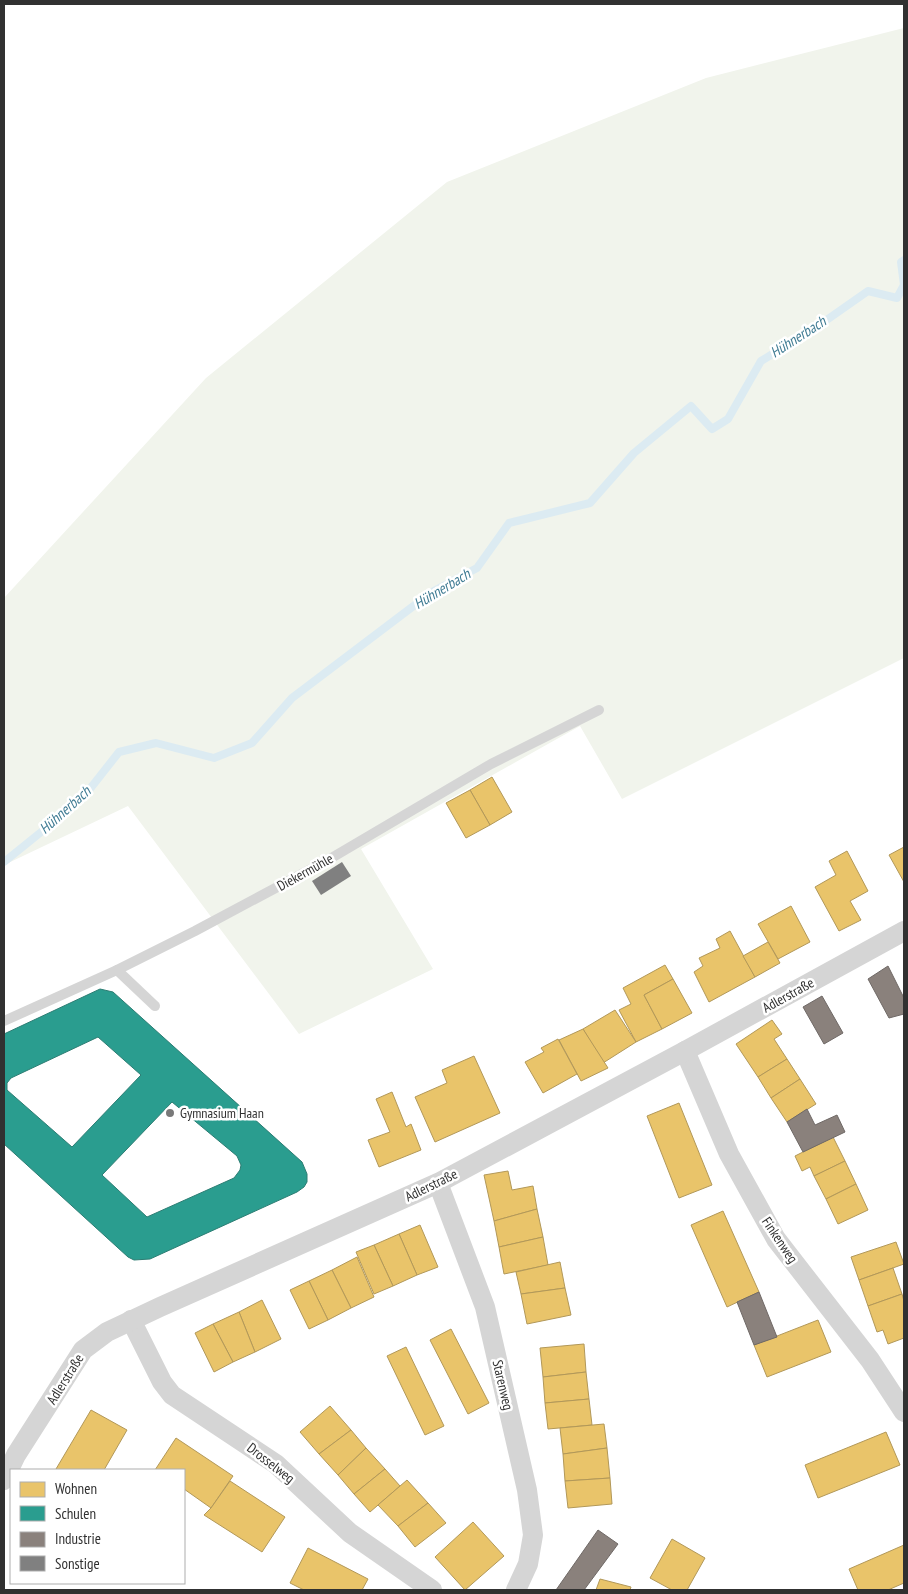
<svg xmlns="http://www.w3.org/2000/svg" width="908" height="1594" font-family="'PT Sans Narrow',sans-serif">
  <rect width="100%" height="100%" fill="#fff"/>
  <polygon fill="#f1f4ec" points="904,28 904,658 622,799 580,726 361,849 433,969 299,1034 128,806 4,865 4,598 206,378 447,182 706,78"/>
  <g fill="#e9c46a" stroke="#b29859">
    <polygon points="492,777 512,812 490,825 470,790"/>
    <polygon points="470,790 490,825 466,838 446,803"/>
    <polygon points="904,847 904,882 889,855"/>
    <polygon points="847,851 868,891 850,901 861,920 839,931 815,887 836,875 829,861"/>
    <polygon points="791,906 810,942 778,959 758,924"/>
    <polygon points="730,931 755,977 709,1002 694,972 703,966 699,958 720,948 716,939"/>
    <polygon points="768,942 780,963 755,977 743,956"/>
    <polygon points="665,965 673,979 644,995 662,1029 636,1042 619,1010 631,1004 623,988"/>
    <polygon points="673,979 692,1013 662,1029 644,995"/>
    <polygon points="615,1010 636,1042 603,1063 583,1029"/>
    <polygon points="772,1020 782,1034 774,1039 787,1059 758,1077 736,1044"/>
    <polygon points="583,1029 608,1068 581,1081 559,1040"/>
    <polygon points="558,1039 577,1074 543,1093 525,1062 544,1052 541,1048"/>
    <polygon points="474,1056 500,1113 435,1142 415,1097 447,1083 442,1070"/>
    <polygon points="787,1059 800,1079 771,1098 758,1077"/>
    <polygon points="800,1079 816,1104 787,1122 771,1098"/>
    <polygon points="392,1092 406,1127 411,1124 421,1150 379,1167 368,1140 390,1132 376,1099"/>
    <polygon points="679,1103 712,1185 679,1198 647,1116"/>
    <polygon points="833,1137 845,1161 814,1176 810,1167 802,1171 795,1156"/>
    <polygon points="845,1161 856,1184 826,1199 814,1176"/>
    <polygon points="508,1171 512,1190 533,1186 537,1209 494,1221 484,1175"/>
    <polygon points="856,1184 868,1210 838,1224 826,1199"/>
    <polygon points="537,1209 543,1237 499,1247 494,1221"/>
    <polygon points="723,1211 759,1292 727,1307 691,1225"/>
    <polygon points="420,1225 438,1267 417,1275 399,1234"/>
    <polygon points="399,1234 417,1275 393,1286 374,1245"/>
    <polygon points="543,1237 548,1265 504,1274 499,1247"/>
    <polygon points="896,1242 904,1264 859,1280 851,1257"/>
    <polygon points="374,1245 393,1286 374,1294 356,1252"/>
    <polygon points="357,1257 374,1297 351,1308 332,1270"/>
    <polygon points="560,1262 565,1288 521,1294 516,1272"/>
    <polygon points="893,1268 902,1294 868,1306 859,1280"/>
    <polygon points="332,1270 351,1308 328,1320 309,1281"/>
    <polygon points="309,1281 328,1320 309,1329 290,1290"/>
    <polygon points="565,1288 571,1315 527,1324 521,1294"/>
    <polygon points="902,1294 904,1301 904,1338 888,1344 883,1330 877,1332 868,1306"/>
    <polygon points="262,1300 281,1339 255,1352 239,1312"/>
    <polygon points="239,1312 255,1352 233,1362 213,1324"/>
    <polygon points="818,1320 831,1352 767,1377 754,1345"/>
    <polygon points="213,1324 233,1362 214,1372 195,1333"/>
    <polygon points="451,1329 489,1403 468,1414 430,1340"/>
    <polygon points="584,1344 586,1372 543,1377 540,1348"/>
    <polygon points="406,1347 444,1426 425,1435 387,1356"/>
    <polygon points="586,1372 589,1399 545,1403 543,1377"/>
    <polygon points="589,1399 592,1425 548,1429 545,1403"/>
    <polygon points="330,1406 351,1430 319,1454 300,1432"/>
    <polygon points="91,1410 127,1430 104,1470 58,1470 56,1469"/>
    <polygon points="604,1424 607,1448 563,1454 560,1428"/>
    <polygon points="351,1430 366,1448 338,1475 319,1454"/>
    <polygon points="886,1432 900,1465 818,1498 805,1465"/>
    <polygon points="176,1438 233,1476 211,1508 184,1489 184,1470 155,1470"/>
    <polygon points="366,1448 385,1469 354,1494 338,1475"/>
    <polygon points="607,1448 610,1478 565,1481 563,1454"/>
    <polygon points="385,1469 400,1486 370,1512 354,1494"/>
    <polygon points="610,1478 612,1504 568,1508 565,1481"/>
    <polygon points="407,1480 428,1503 398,1526 378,1505"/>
    <polygon points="230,1481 285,1517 262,1552 204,1515 211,1508"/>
    <polygon points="428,1503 446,1523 415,1547 398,1526"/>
    <polygon points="473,1522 504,1556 465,1590 435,1557"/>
    <polygon points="672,1539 705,1558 687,1590 672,1590 650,1578"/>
    <polygon points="904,1545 904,1583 888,1590 858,1590 849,1569"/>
    <polygon points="308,1548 368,1579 362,1590 304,1590 290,1583"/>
    <polygon points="600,1579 631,1587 630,1590 596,1590"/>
  </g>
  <path fill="#2a9d8f" stroke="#2c7d73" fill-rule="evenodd" d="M100,989l13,3 189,170 5,12v8l-3,5 -7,5 -147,67 -16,1 -6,-3 -124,-113v-110zM98,1037l43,38 -69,72 -65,-57v-7l4,-5zM172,1102l65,54 4,9 -1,5 -6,8 -87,39 -45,-42z"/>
  <g fill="#8a817c" stroke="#6f6966">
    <polygon points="888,966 904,998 904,1014 889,1018 868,979"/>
    <polygon points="822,996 843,1033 824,1044 803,1007"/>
    <polygon points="807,1109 815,1125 837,1115 845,1132 803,1152 787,1122"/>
    <polygon points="759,1292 777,1337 754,1345 737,1302"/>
    <polygon points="598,1530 618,1544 584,1590 556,1590"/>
  </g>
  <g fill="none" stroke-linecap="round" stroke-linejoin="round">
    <polyline stroke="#dcebf2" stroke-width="8" points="4,862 82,799 119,752 156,743 214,758 252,743 292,698 432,592 477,568 509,523 590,503 634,453 691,406 712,429 728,419 761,361 818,326 868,291 897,298 904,285 901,262 904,260"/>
  </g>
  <polygon fill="#808080" points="342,862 351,876 321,895 312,881"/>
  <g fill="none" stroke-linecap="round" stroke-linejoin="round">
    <g stroke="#d5d5d5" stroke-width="10">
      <polyline points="117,970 155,1006"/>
      <polyline points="4,1021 117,970 195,931 328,860 491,764 599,710"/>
    </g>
    <g stroke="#d5d5d5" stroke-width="20">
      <polyline points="685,1051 729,1154 776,1239 870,1360 904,1412"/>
      <polyline points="438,1183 485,1307 527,1490 533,1535 528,1564 516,1590"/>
      <polyline points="131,1320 162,1382 172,1395 276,1464 350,1533 432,1590"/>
      <polyline points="4,1480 16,1455 83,1350 107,1332 160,1307 438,1183 685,1051 904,931"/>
    </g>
  </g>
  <circle fill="#797979" stroke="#fff" stroke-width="2" cx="170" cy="1113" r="5"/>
  <g text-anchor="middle" stroke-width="5" stroke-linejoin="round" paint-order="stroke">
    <g font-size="14" fill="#313131" stroke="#fff">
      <text transform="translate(305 872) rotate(-29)" y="5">Diekermühle</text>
      <text transform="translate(788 995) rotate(-29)" y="5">Adlerstraße</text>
      <text transform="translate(431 1185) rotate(-26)" y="5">Adlerstraße</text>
      <text transform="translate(780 1240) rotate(56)" y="5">Finkenweg</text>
      <text transform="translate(65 1379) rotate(-58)" y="5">Adlerstraße</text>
      <text transform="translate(503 1385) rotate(77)" y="5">Starenweg</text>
      <text transform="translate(271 1463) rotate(38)" y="5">Drosselweg</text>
    </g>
    <g font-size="14" fill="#313131" stroke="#fff" text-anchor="start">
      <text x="180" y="1118">Gymnasium Haan</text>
    </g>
    <g font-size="15" font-style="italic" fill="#3f7b93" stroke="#fff">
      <text transform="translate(798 337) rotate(-33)" y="5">Hühnerbach</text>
      <text transform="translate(442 589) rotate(-31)" y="5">Hühnerbach</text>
      <text transform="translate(65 810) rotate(-42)" y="5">Hühnerbach</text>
    </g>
  </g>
  <rect width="908" height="1594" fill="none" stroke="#313131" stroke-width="10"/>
  <rect x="10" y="1469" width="175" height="115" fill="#ffffff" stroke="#adadad"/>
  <rect x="20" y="1482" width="25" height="15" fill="#e9c46a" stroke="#adadad"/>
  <text x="55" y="1494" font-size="15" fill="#313131">Wohnen</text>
  <rect x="20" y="1506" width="25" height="15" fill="#2a9d8f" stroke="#adadad"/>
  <text x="55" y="1519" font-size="15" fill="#313131">Schulen</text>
  <rect x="20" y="1532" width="25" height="15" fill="#8a817c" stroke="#adadad"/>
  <text x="55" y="1544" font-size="15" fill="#313131">Industrie</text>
  <rect x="20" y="1556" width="25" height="15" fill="#808080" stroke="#adadad"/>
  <text x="55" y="1569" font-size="15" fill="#313131">Sonstige</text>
</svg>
